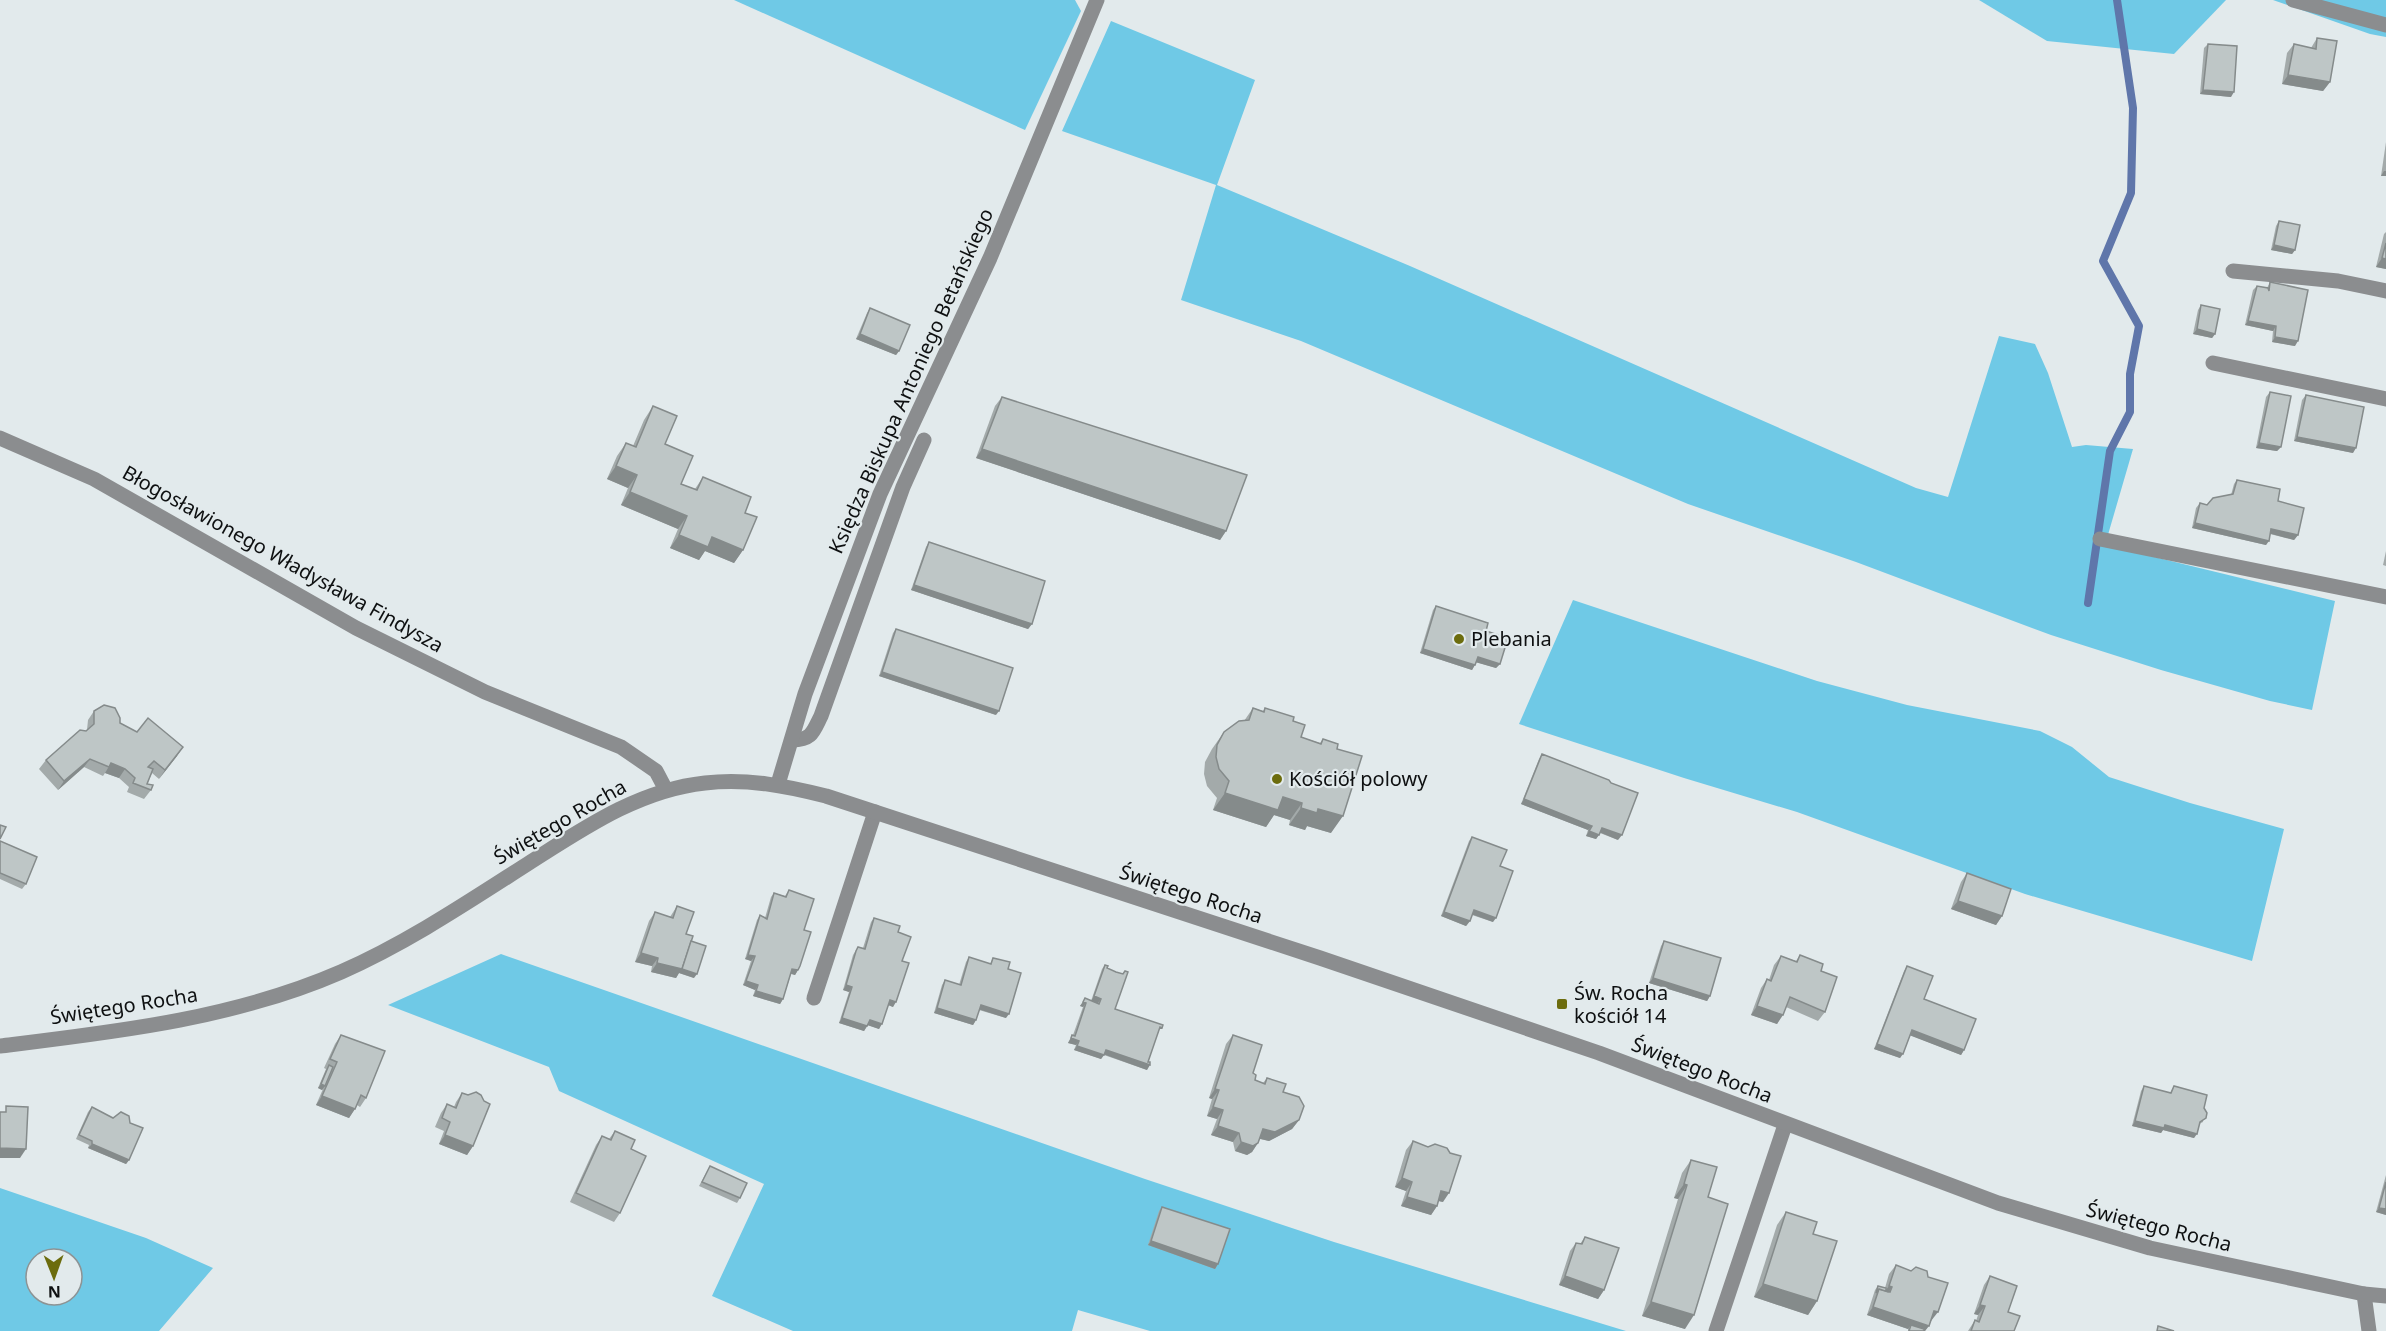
<svg xmlns="http://www.w3.org/2000/svg" width="2386" height="1331" font-family="'Noto Sans',sans-serif">
  <rect width="100%" height="100%" fill="#e2eaec"/>
  <g fill="#6fc9e6" fill-rule="evenodd">
    <polygon points="734,0 1075,0 1081,11 1025,130"/>
    <polygon points="1979,0 2226,0 2174,54 2047,41"/>
    <polygon points="2273,0 2386,0 2386,37 2370,34"/>
    <polygon points="1111,21 1255,80 1217,185 1410,266 1916,488 1948,497 1999,336 2035,344 2048,373 2072,447 2086,445 2133,449 2105,545 2335,601 2312,710 2270,701 2161,670 2051,635 1856,562 1688,504 1301,341 1181,300 1216,185 1062,131"/>
    <polygon points="1573,600 1817,681 1907,705 2040,731 2072,747 2109,777 2190,803 2284,829 2252,961 2025,894 1797,812 1684,778 1519,724"/>
    <polygon points="501,954 1145,1179 1334,1242 1626,1331 1150,1331 1078,1310 1072,1331 793,1331 712,1296 764,1184 559,1091 549,1067 388,1005"/>
    <path d="M0,1188l146,50 67,30 -54,63h-159zM36,1259h36v36h-36z"/>
  </g>
  <g fill="none" stroke-linecap="round" stroke-linejoin="round">
    <polyline stroke="#5f76aa" stroke-width="8" points="2088,603 2110,451 2130,412 2130,374 2139,326 2103,261 2131,193 2133,108 2117,0"/>
    <g stroke="#8b8d8f" stroke-width="15">
      <polyline points="2293,0 2386,25"/>
      <polyline points="2233,271 2338,281 2386,291"/>
      <polyline points="2213,363 2386,399"/>
      <polyline points="2100,539 2386,597"/>
      <path d="M792,740c20,0 21,-8 29,-24l82,-229 21,-47"/>
      <polyline points="814,998 875,812"/>
      <polyline points="2364,1294 2369,1331"/>
      <polyline points="1716,1331 1785,1125"/>
    </g>
    <g stroke="#8b8d8f" stroke-width="15">
      <polyline points="0,438 94,479 356,628 485,692 621,747 656,771 666,790"/>
      <polyline points="778,784 805,694 880,494 990,258 1097,0"/>
    </g>
    <path stroke="#8b8d8f" stroke-width="15" d="M0,1046c115,-14 233,-27 341,-74 66,-29 127,-70 188,-109 55,-35 110,-73 176,-80 42,-5 81,3 121,13l494,162 279,95 399,150 152,45 214,46 22,2"/>
  </g>
  <g fill="#a3aaaa">
    <polygon points="2317,38 2330,82 2323,91 2282,84 2287,53 2294,44 2311,48"/>
    <polygon points="2208,44 2231,97 2200,94 2204,48"/>
    <polygon points="2386,142 2386,176 2381,176"/>
    <polygon points="2279,221 2295,250 2292,254 2271,250 2276,226"/>
    <polygon points="2386,232 2386,269 2376,267 2384,234"/>
    <polygon points="2270,282 2295,346 2272,342 2273,331 2245,325 2253,290 2257,286 2267,288"/>
    <polygon points="2201,305 2215,334 2212,338 2193,334 2198,310"/>
    <polygon points="870,308 899,351 896,355 856,339 867,313"/>
    <polygon points="2270,392 2281,447 2277,451 2256,448 2266,397"/>
    <polygon points="2306,395 2353,453 2294,441 2302,400"/>
    <polygon points="1002,397 1226,531 1220,540 976,458 995,406"/>
    <polygon points="653,406 665,444 681,484 695,489 703,477 745,513 743,550 734,563 705,551 699,560 670,548 678,529 621,505 628,488 607,479 617,456 626,443 633,446 644,420"/>
    <polygon points="2237,480 2278,501 2298,535 2294,540 2270,534 2266,545 2192,528 2196,508 2200,503 2207,505 2231,495 2234,484"/>
    <polygon points="929,542 1032,624 1028,629 911,590 926,547"/>
    <polygon points="2386,551 2386,566 2383,565"/>
    <polygon points="1436,606 1486,631 1500,664 1496,668 1476,662 1472,670 1420,653 1433,610"/>
    <polygon points="896,629 996,715 879,676 893,633"/>
    <polygon points="1253,708 1263,711 1265,708 1293,721 1301,737 1320,743 1323,739 1337,749 1331,833 1307,826 1305,830 1289,825 1290,820 1274,815 1266,827 1213,810 1217,798 1207,786 1204,774 1205,762 1212,749 1224,732 1244,721"/>
    <polygon points="94,711 120,723 177,756 159,779 152,773 147,784 151,790 144,799 127,792 129,787 119,778 105,773 103,776 84,767 58,790 39,769 46,760 87,730 88,720"/>
    <polygon points="1542,754 1618,840 1600,833 1596,839 1586,836 1588,830 1521,804 1539,759"/>
    <polygon points="1472,837 1500,866 1493,922 1472,915 1470,921 1466,926 1441,916 1469,841"/>
    <polygon points="0,841 26,884 22,889 0,879"/>
    <polygon points="1967,873 2002,916 1996,925 1951,909 1961,882"/>
    <polygon points="789,890 804,930 798,970 795,975 791,974 783,999 780,1004 753,996 755,990 743,985 751,961 745,959 757,920 760,915 765,918 771,897 774,893 785,896"/>
    <polygon points="677,906 686,934 691,941 694,978 679,973 676,978 651,972 652,966 635,962 649,921 655,912 670,917"/>
    <polygon points="874,918 898,932 902,961 893,1007 888,1005 879,1029 868,1025 864,1031 839,1023 849,992 843,990 853,955 858,947 863,948 871,922"/>
    <polygon points="1664,941 1710,996 1707,1001 1649,983 1661,946"/>
    <polygon points="1800,955 1821,971 1825,1012 1818,1021 1786,1007 1777,1024 1751,1015 1761,988 1767,979 1769,980 1774,965 1781,956 1796,961"/>
    <polygon points="969,957 990,964 993,958 1008,969 1006,1018 979,1010 976,1020 973,1025 934,1013 942,985 945,980 959,985 966,962"/>
    <polygon points="1105,965 1107,968 1115,1009 1159,1033 1158,1032 1148,1062 1147,1070 1104,1055 1101,1059 1074,1050 1076,1045 1068,1043 1072,1035 1073,1035 1083,1007 1080,1006 1082,1003 1085,998 1091,1001 1102,969"/>
    <polygon points="1907,966 1924,999 1964,1050 1961,1055 1910,1035 1900,1058 1874,1049 1904,971"/>
    <polygon points="341,1035 366,1098 360,1107 357,1105 349,1118 316,1105 323,1089 322,1090 318,1088 326,1069 324,1068 335,1044"/>
    <polygon points="1233,1035 1253,1073 1255,1080 1263,1083 1267,1078 1283,1092 1299,1120 1292,1129 1269,1141 1260,1139 1252,1152 1247,1155 1235,1151 1233,1142 1211,1135 1217,1119 1207,1116 1212,1099 1209,1098 1226,1044"/>
    <polygon points="2144,1086 2170,1093 2174,1086 2204,1108 2203,1122 2199,1124 2194,1138 2163,1130 2161,1133 2132,1126 2141,1091"/>
    <polygon points="462,1093 473,1146 467,1155 439,1144 444,1131 435,1127 441,1113 447,1104 454,1107 456,1102"/>
    <polygon points="92,1107 113,1118 130,1123 129,1160 126,1164 88,1148 89,1145 76,1139 88,1112"/>
    <polygon points="615,1131 631,1149 620,1213 614,1222 570,1202 596,1145 602,1136 609,1139"/>
    <polygon points="1413,1141 1443,1202 1438,1201 1437,1206 1431,1215 1401,1206 1406,1191 1395,1187 1406,1150"/>
    <polygon points="1691,1160 1708,1197 1685,1329 1642,1316 1678,1199 1674,1198 1682,1173"/>
    <polygon points="710,1166 740,1198 737,1203 699,1186"/>
    <polygon points="2386,1175 2386,1215 2376,1212"/>
    <polygon points="1162,1207 1218,1264 1215,1269 1148,1245 1159,1211"/>
    <polygon points="1786,1212 1813,1234 1817,1301 1808,1315 1754,1297 1777,1225"/>
    <polygon points="1585,1237 1604,1290 1598,1299 1559,1285 1570,1251 1576,1243 1580,1244"/>
    <polygon points="1896,1265 1931,1321 1925,1331 1908,1331 1908,1329 1867,1315 1875,1290 1878,1286 1885,1288 1889,1274"/>
    <polygon points="1990,1276 2008,1312 2014,1331 1968,1331 1975,1320 1976,1321 1978,1315 1974,1314 1984,1285"/>
  </g>
  <g fill="#858b8b">
    <polygon points="2288,75 2330,82 2323,91 2282,84"/>
    <polygon points="2203,90 2234,92 2231,97 2200,94"/>
    <polygon points="2384,171 2386,171 2386,176 2381,176"/>
    <polygon points="2274,245 2295,250 2292,254 2271,250"/>
    <polygon points="2382,258 2386,259 2386,269 2376,267"/>
    <polygon points="2248,321 2276,326 2273,331 2245,325"/>
    <polygon points="2197,329 2215,334 2212,338 2193,334"/>
    <polygon points="860,334 899,351 896,355 856,339"/>
    <polygon points="2275,337 2298,341 2295,346 2272,342"/>
    <polygon points="2297,437 2356,448 2353,453 2294,441"/>
    <polygon points="2259,443 2281,447 2277,451 2256,448"/>
    <polygon points="982,449 1226,531 1220,540 976,458"/>
    <polygon points="616,466 637,475 628,488 607,479"/>
    <polygon points="630,492 687,516 678,529 621,505"/>
    <polygon points="2195,523 2269,541 2266,545 2192,528"/>
    <polygon points="2271,529 2298,535 2294,540 2268,533"/>
    <polygon points="679,535 712,537 743,550 734,563 705,551 699,560 670,548"/>
    <polygon points="914,585 1032,624 1028,629 911,590"/>
    <polygon points="1423,649 1475,665 1472,670 1420,653"/>
    <polygon points="1478,657 1500,664 1496,668 1475,662"/>
    <polygon points="882,672 999,711 996,715 879,676"/>
    <polygon points="183,747 177,756 159,779 165,770"/>
    <polygon points="90,759 84,767 58,790 64,781"/>
    <polygon points="111,763 125,769 119,778 105,773"/>
    <polygon points="1225,793 1283,797 1302,803 1290,820 1274,815 1266,827 1213,810"/>
    <polygon points="1524,799 1592,826 1588,830 1521,804"/>
    <polygon points="1301,808 1318,809 1343,816 1331,833 1307,826 1305,830 1289,825"/>
    <polygon points="1602,828 1622,835 1618,840 1599,832"/>
    <polygon points="1589,831 1599,835 1596,839 1586,836"/>
    <polygon points="1958,901 2002,916 1996,925 1951,909"/>
    <polygon points="1474,910 1496,918 1493,922 1471,914"/>
    <polygon points="1444,912 1470,921 1466,926 1441,916"/>
    <polygon points="641,953 658,958 652,966 635,962"/>
    <polygon points="748,955 755,956 751,961 745,959"/>
    <polygon points="657,963 681,968 697,974 694,978 679,973 676,978 651,972"/>
    <polygon points="792,969 798,970 795,975 789,973"/>
    <polygon points="1653,978 1710,996 1707,1001 1649,983"/>
    <polygon points="746,981 758,985 755,990 743,985"/>
    <polygon points="846,985 852,987 849,992 843,990"/>
    <polygon points="756,991 783,999 780,1004 753,996"/>
    <polygon points="1094,996 1101,999 1097,1004 1091,1001"/>
    <polygon points="890,1000 896,1002 893,1007 886,1004"/>
    <polygon points="1083,1002 1086,1003 1083,1007 1080,1006"/>
    <polygon points="981,1005 1009,1014 1006,1018 978,1009"/>
    <polygon points="1757,1006 1783,1015 1777,1024 1751,1015"/>
    <polygon points="937,1008 976,1020 973,1025 934,1013"/>
    <polygon points="842,1018 867,1026 864,1031 839,1023"/>
    <polygon points="870,1020 882,1024 879,1029 867,1025"/>
    <polygon points="1912,1030 1964,1050 1961,1055 1909,1035"/>
    <polygon points="1071,1038 1079,1041 1076,1045 1068,1043"/>
    <polygon points="1877,1044 1903,1054 1900,1058 1874,1049"/>
    <polygon points="1077,1046 1104,1055 1101,1059 1074,1050"/>
    <polygon points="1106,1050 1150,1065 1147,1070 1103,1054"/>
    <polygon points="321,1084 325,1086 322,1090 318,1088"/>
    <polygon points="1215,1089 1219,1090 1212,1099 1209,1098"/>
    <polygon points="322,1096 355,1109 349,1118 316,1105"/>
    <polygon points="1213,1107 1223,1110 1217,1119 1207,1116"/>
    <polygon points="1299,1120 1292,1129 1269,1141 1257,1138 1263,1129"/>
    <polygon points="2135,1121 2165,1125 2197,1134 2194,1138 2163,1130 2161,1133 2132,1126"/>
    <polygon points="1218,1126 1239,1133 1233,1142 1211,1135"/>
    <polygon points="445,1135 473,1146 467,1155 439,1144"/>
    <polygon points="1241,1142 1258,1143 1252,1152 1247,1155 1235,1151"/>
    <polygon points="92,1144 129,1160 126,1164 88,1148"/>
    <polygon points="0,1148 26,1149 20,1158 0,1158"/>
    <polygon points="1402,1178 1412,1182 1406,1191 1395,1187"/>
    <polygon points="1684,1184 1687,1185 1678,1199 1674,1198"/>
    <polygon points="1441,1191 1449,1193 1443,1202 1435,1200"/>
    <polygon points="1407,1197 1437,1206 1431,1215 1401,1206"/>
    <polygon points="2379,1208 2386,1209 2386,1215 2376,1212"/>
    <polygon points="1151,1241 1218,1264 1215,1269 1148,1245"/>
    <polygon points="1565,1276 1604,1290 1598,1299 1559,1285"/>
    <polygon points="1763,1284 1817,1301 1808,1315 1754,1297"/>
    <polygon points="1889,1286 1892,1287 1886,1296 1882,1295"/>
    <polygon points="1651,1302 1694,1315 1685,1329 1642,1316"/>
    <polygon points="1980,1305 1985,1306 1978,1315 1974,1314"/>
    <polygon points="1873,1307 1929,1326 1925,1331 1913,1331 1911,1325 1908,1329 1867,1315"/>
    <polygon points="1934,1311 1938,1312 1931,1321 1928,1320"/>
  </g>
  <g fill="#bec6c6" stroke="#858b8b" stroke-width="1.5">
    <polygon points="2317,38 2337,41 2330,82 2288,75 2294,44 2316,49"/>
    <polygon points="2208,44 2237,46 2234,92 2203,90"/>
    <polygon points="2279,221 2300,225 2295,250 2274,245"/>
    <polygon points="2386,243 2386,259 2382,258"/>
    <polygon points="2270,282 2308,290 2298,341 2275,337 2276,326 2248,321 2257,286 2268,288 2269,291"/>
    <polygon points="2201,305 2220,309 2215,334 2197,329"/>
    <polygon points="870,308 910,325 899,351 860,334"/>
    <polygon points="2270,392 2291,396 2281,447 2259,443"/>
    <polygon points="2306,395 2364,407 2356,448 2297,437"/>
    <polygon points="1002,397 1247,475 1226,531 982,449"/>
    <polygon points="653,406 677,416 665,444 693,456 681,484 697,490 703,477 751,497 745,513 757,517 743,550 712,537 708,547 679,535 687,516 630,492 637,475 616,466 626,443 636,447"/>
    <polygon points="2237,480 2280,489 2278,501 2304,508 2298,535 2271,529 2269,541 2195,523 2200,503 2207,505 2213,498 2233,494"/>
    <polygon points="929,542 1045,581 1032,624 914,585"/>
    <polygon points="1436,606 1488,623 1486,631 1508,638 1500,664 1478,657 1475,665 1423,649"/>
    <polygon points="896,629 1013,668 999,711 882,672"/>
    <polygon points="104,705 115,708 120,718 120,723 137,732 148,718 183,747 165,770 154,761 148,767 153,769 147,784 153,785 151,790 133,783 135,778 125,769 111,763 109,767 90,759 64,781 46,760 80,730 86,731 94,724 94,711"/>
    <polygon points="1253,708 1264,712 1265,708 1294,717 1293,721 1305,725 1301,737 1321,744 1323,739 1338,744 1337,749 1362,756 1343,816 1318,809 1317,813 1301,808 1302,803 1283,797 1278,810 1225,793 1229,781 1219,769 1216,757 1217,745 1224,732 1239,721 1249,720"/>
    <polygon points="1542,754 1609,780 1611,783 1638,793 1622,835 1602,828 1599,835 1589,831 1592,826 1524,799"/>
    <polygon points="0,825 6,827 0,839"/>
    <polygon points="1472,837 1507,850 1500,866 1513,871 1496,918 1474,910 1470,921 1444,912"/>
    <polygon points="0,841 37,857 26,884 0,873"/>
    <polygon points="1967,873 2011,889 2002,916 1958,901"/>
    <polygon points="789,890 814,899 804,930 811,932 800,966 798,970 792,969 783,999 756,991 758,985 746,981 755,956 748,955 760,915 767,919 774,893 786,897"/>
    <polygon points="677,906 694,912 686,934 693,936 682,969 657,963 658,958 641,953 655,912 673,918"/>
    <polygon points="874,918 900,926 898,932 911,937 902,961 909,963 896,1002 890,1000 882,1024 870,1020 867,1026 842,1018 852,987 846,985 856,951 858,947 865,949"/>
    <polygon points="691,941 706,946 697,974 682,969"/>
    <polygon points="1664,941 1721,958 1710,996 1653,978"/>
    <polygon points="1800,955 1823,964 1821,971 1837,977 1825,1012 1790,997 1783,1015 1757,1006 1767,979 1771,981 1781,956 1797,962"/>
    <polygon points="969,957 991,964 993,958 1010,962 1008,969 1021,973 1009,1014 981,1005 976,1020 937,1008 945,980 961,985"/>
    <polygon points="1105,965 1108,966 1107,968 1116,972 1123,974 1125,971 1128,972 1115,1009 1163,1025 1162,1028 1160,1027 1148,1062 1150,1062 1150,1065 1106,1050 1104,1055 1077,1046 1079,1041 1071,1038 1072,1035 1075,1036 1086,1003 1083,1002 1085,998 1099,1004 1101,999 1094,996"/>
    <polygon points="1907,966 1933,976 1924,999 1976,1019 1964,1050 1912,1030 1903,1054 1877,1044"/>
    <polygon points="341,1035 385,1051 366,1098 361,1095 355,1109 322,1096 337,1062 330,1059"/>
    <polygon points="1233,1035 1262,1045 1253,1073 1256,1075 1255,1080 1265,1084 1267,1078 1286,1084 1283,1092 1299,1097 1304,1106 1299,1120 1275,1132 1263,1129 1258,1143 1253,1146 1241,1142 1239,1133 1218,1126 1223,1110 1213,1107 1219,1090 1215,1089"/>
    <polygon points="329,1065 333,1067 325,1086 321,1084"/>
    <polygon points="2144,1086 2171,1093 2174,1086 2207,1095 2204,1108 2207,1113 2206,1118 2200,1122 2197,1134 2165,1125 2164,1128 2135,1121"/>
    <polygon points="476,1092 481,1095 484,1101 490,1104 473,1146 445,1135 450,1122 442,1118 447,1104 456,1108 462,1093 468,1095"/>
    <polygon points="6,1106 28,1107 26,1149 0,1148 0,1112 6,1112"/>
    <polygon points="92,1107 113,1118 121,1112 129,1116 130,1123 143,1128 129,1160 92,1144 92,1141 79,1135"/>
    <polygon points="615,1131 635,1140 631,1149 646,1156 620,1213 576,1193 602,1136 611,1140"/>
    <polygon points="1413,1141 1428,1147 1435,1144 1447,1148 1450,1153 1461,1156 1449,1193 1441,1191 1437,1206 1407,1197 1412,1182 1402,1178"/>
    <polygon points="1691,1160 1717,1167 1708,1197 1728,1204 1694,1315 1651,1302 1687,1185 1684,1184"/>
    <polygon points="710,1166 747,1183 740,1198 702,1182"/>
    <polygon points="2386,1182 2386,1209 2379,1208"/>
    <polygon points="1162,1207 1230,1229 1218,1264 1151,1241"/>
    <polygon points="1786,1212 1817,1222 1813,1234 1837,1241 1817,1301 1763,1284"/>
    <polygon points="1585,1237 1619,1248 1604,1290 1565,1276 1576,1243 1582,1244"/>
    <polygon points="1896,1265 1911,1271 1916,1267 1927,1271 1928,1277 1948,1283 1938,1312 1934,1311 1929,1326 1873,1307 1879,1289 1890,1292 1892,1287 1889,1286"/>
    <polygon points="1990,1276 2017,1286 2008,1312 2020,1316 2014,1331 1971,1331 1975,1320 1979,1322 1985,1306 1980,1305"/>
    <polygon points="1878,1286 1886,1288 1886,1290 1889,1291 1888,1292 1879,1289 1876,1293"/>
    <polygon points="1911,1325 1924,1329 1924,1331 1909,1331"/>
    <polygon points="2158,1326 2174,1331 2157,1331"/>
  </g>
  <g fill="#6c6c0d" stroke="#e2eaec" stroke-width="2">
    <circle cx="1459" cy="639" r="6"/>
    <circle cx="1277" cy="779" r="6"/>
    <rect x="1556" y="998" width="12" height="12" rx="3"/>
  </g>
  <g text-anchor="middle" stroke-width="4.5" stroke-linejoin="round" paint-order="stroke">
    <g font-size="20" fill="#0e1011" stroke="#e2eaec">
      <text transform="translate(911 381) rotate(-66)" y="7">Księdza Biskupa Antoniego Betańskiego</text>
      <text transform="translate(283 559) rotate(29)" y="7">Błogosławionego Władysława Findysza</text>
      <text transform="translate(560 822) rotate(-30)" y="7">Świętego Rocha</text>
      <text transform="translate(1191 894) rotate(18)" y="7">Świętego Rocha</text>
      <text transform="translate(124 1006) rotate(-9)" y="7">Świętego Rocha</text>
      <text transform="translate(1702 1070) rotate(21)" y="7">Świętego Rocha</text>
      <text transform="translate(2159 1227) rotate(14)" y="7">Świętego Rocha</text>
    </g>
    <g font-size="20" fill="#0e1011" stroke="#e2eaec" text-anchor="start">
      <text x="1471" y="646">Plebania</text>
      <text x="1289" y="786">Kościół polowy</text>
      <text x="1574" y="1000">Św. Rocha<tspan x="1574" dy="23">kościół 14</tspan></text>
    </g>
  </g>
  <g transform="translate(54 1277) rotate(179)"><circle r="28" fill="#e2eaec" stroke="#8d9394" stroke-width="1.5"/>
  <path d="M0-4.5L10 22L0 15L-10 22Z" fill="#6c6c0d"/>
  <text y="-9" font-size="16" font-weight="bold" text-anchor="middle" fill="#0e1011">N</text>
  </g>
</svg>
